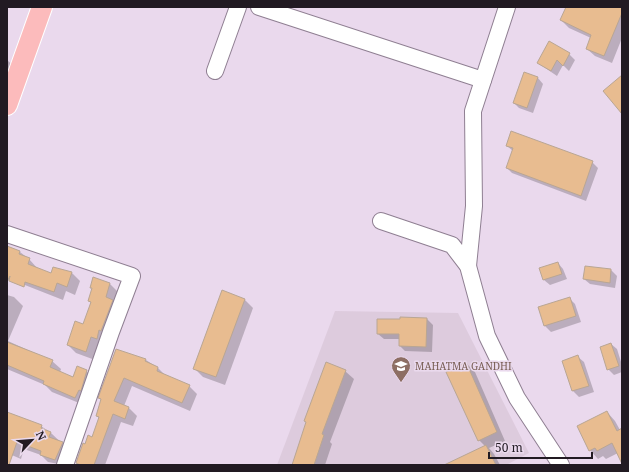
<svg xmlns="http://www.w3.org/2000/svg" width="629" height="472" font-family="'Noto Serif',serif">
  <rect width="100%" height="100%" fill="#ead9ed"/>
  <polygon fill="#ddcbdd" points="335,311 458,313 529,453 506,465 277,465"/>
  <g fill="#0003">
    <polygon points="567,7 622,7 622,38 612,63 595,56 587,49 591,38 569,28 561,20"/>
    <polygon points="569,54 575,60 569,71 563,65 557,76 538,63"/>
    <polygon points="7,60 15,67 7,88"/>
    <polygon points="524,73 538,78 543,84 533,113 519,108 514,103"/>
    <polygon points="507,146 592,162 598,168 586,201 512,173 507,168 513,151"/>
    <polygon points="7,247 20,252 29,259 38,269 51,274 54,268 72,273 80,281 75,295 66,291 63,300 7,278"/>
    <polygon points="558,263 563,269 567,279 550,285 544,280"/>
    <polygon points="586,267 611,270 617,276 615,288 590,284 584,279"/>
    <polygon points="110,284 118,292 95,360 76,353 68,345 84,326 91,303 89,301 93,290 91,287"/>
    <polygon points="7,295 14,297 23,306 8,341 52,361 61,369 60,372 74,378 86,371 95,379 84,405 52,392 45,385 7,369"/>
    <polygon points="569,298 575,304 581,322 551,332 545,326 539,308"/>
    <polygon points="245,300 253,308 225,385 203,377 194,368"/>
    <polygon points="401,318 427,319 433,325 432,352 405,351 400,346 400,339 384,339 378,334 401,320"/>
    <polygon points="611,344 617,349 622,365 622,372 614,375 608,369"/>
    <polygon points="116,350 146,360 158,368 166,376 189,386 197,394 190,411 132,386 124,406 129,408 137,416 133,426 121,422 105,465 79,465 77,463 86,445 93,438 100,419 97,416 102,400 99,398"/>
    <polygon points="578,357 584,362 594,392 579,397 573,391 563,362"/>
    <polygon points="466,363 475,372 505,441 489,448 494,454 500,465 447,465 485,446 479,440"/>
    <polygon points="345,371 354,379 330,442 332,444 325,465 294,465"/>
    <polygon points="607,412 615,421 620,430 622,429 622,462 618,453 606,459 603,456 598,459 590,450"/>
    <polygon points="7,421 41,426 51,433 70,451 64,465 48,462 41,455 24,449 21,459 7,453"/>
  </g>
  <g fill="#e8bc90" stroke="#b9a694">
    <polygon points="566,7 622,7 622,13 604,56 586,49 591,35 560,20"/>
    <polygon points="549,41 570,53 563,66 557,60 551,71 537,63"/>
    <polygon points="524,72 538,77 527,108 513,103"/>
    <polygon points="622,75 622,114 603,91"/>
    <polygon points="511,131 593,161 581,196 506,168 513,148 506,146"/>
    <polygon points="7,246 20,251 19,254 30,258 28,264 51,273 53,267 72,272 67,287 57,283 54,292 25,282 24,287 9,281 10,276 7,282"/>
    <polygon points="558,262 562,274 543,280 539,268"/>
    <polygon points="585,266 611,269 610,283 583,279"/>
    <polygon points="93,277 110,283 106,297 113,300 101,331 99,330 97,339 91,337 86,352 67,345 75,321 83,324 91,302 88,301 92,288 90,288"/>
    <polygon points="222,290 245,299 216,377 193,369"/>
    <polygon points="570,297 576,316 544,326 538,307"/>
    <polygon points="400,317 427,318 426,347 399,346 399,334 377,334 377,319 400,319"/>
    <polygon points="7,342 53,360 50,367 73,377 77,366 87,370 81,391 79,390 75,398 43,384 44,381 7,365"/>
    <polygon points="611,343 619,366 607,370 600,347"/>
    <polygon points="116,349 146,359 145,361 158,367 157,371 190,385 182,403 124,378 114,401 129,407 125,419 113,414 94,465 80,465 76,463 83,443 85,444 88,435 92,437 99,417 96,416 101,399 98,398"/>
    <polygon points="578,355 589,386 572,391 562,361"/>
    <polygon points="326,362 346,370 322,434 324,435 314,465 292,465 306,422 304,421"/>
    <polygon points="466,362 497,432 478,441 446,372"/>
    <polygon points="607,411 617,431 622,428 622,464 612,443 597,451 595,448 589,451 577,426"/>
    <polygon points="7,412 42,425 41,428 51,432 49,437 63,442 55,460 40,455 41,451 17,442 9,465 7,465"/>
    <polygon points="486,445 496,465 444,465"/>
  </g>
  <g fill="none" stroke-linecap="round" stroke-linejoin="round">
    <defs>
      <g id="minor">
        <polyline points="259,7 483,80"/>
        <polyline points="215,71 238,7"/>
        <polyline points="381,221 452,245 468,266 487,336 517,398 561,465"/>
        <polyline points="7,234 132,276 111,332 65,465"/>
        <polyline points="468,266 474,206 473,111 507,7"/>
      </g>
      <polyline id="major" points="7,105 42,7"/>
    </defs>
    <use href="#minor" stroke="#8f7f92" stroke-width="18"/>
    <use href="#major" stroke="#fff" stroke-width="22"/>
    <use href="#minor" stroke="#fff" stroke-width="16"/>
    <use href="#major" stroke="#fcbbbc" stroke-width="20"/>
  </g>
  <defs>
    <symbol id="school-pin" viewBox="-11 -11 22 30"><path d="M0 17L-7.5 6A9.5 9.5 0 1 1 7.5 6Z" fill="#8d6e63" stroke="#ead9ed"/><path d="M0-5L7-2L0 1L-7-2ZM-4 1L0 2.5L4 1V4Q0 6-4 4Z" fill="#fff"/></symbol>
  </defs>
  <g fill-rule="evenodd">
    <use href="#school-pin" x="390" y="355" width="22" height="30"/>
  </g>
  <g text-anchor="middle" stroke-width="3" stroke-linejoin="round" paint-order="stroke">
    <g font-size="10" fill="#785e54" stroke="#ead9ed" text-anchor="start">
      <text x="415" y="370">MAHATMA GANDHI</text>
    </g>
  </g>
  <rect width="629" height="472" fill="none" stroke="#211a22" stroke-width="16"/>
  <g transform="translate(32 440) rotate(64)" stroke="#ead9ed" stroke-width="3" paint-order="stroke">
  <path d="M0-3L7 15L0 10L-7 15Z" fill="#211a22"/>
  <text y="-6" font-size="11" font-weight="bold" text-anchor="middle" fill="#211a22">N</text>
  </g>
  <path d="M489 452v6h103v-6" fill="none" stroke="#211a22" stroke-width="2"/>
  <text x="495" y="452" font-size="12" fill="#211a22" stroke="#ead9ed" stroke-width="3" paint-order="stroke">50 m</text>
</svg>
